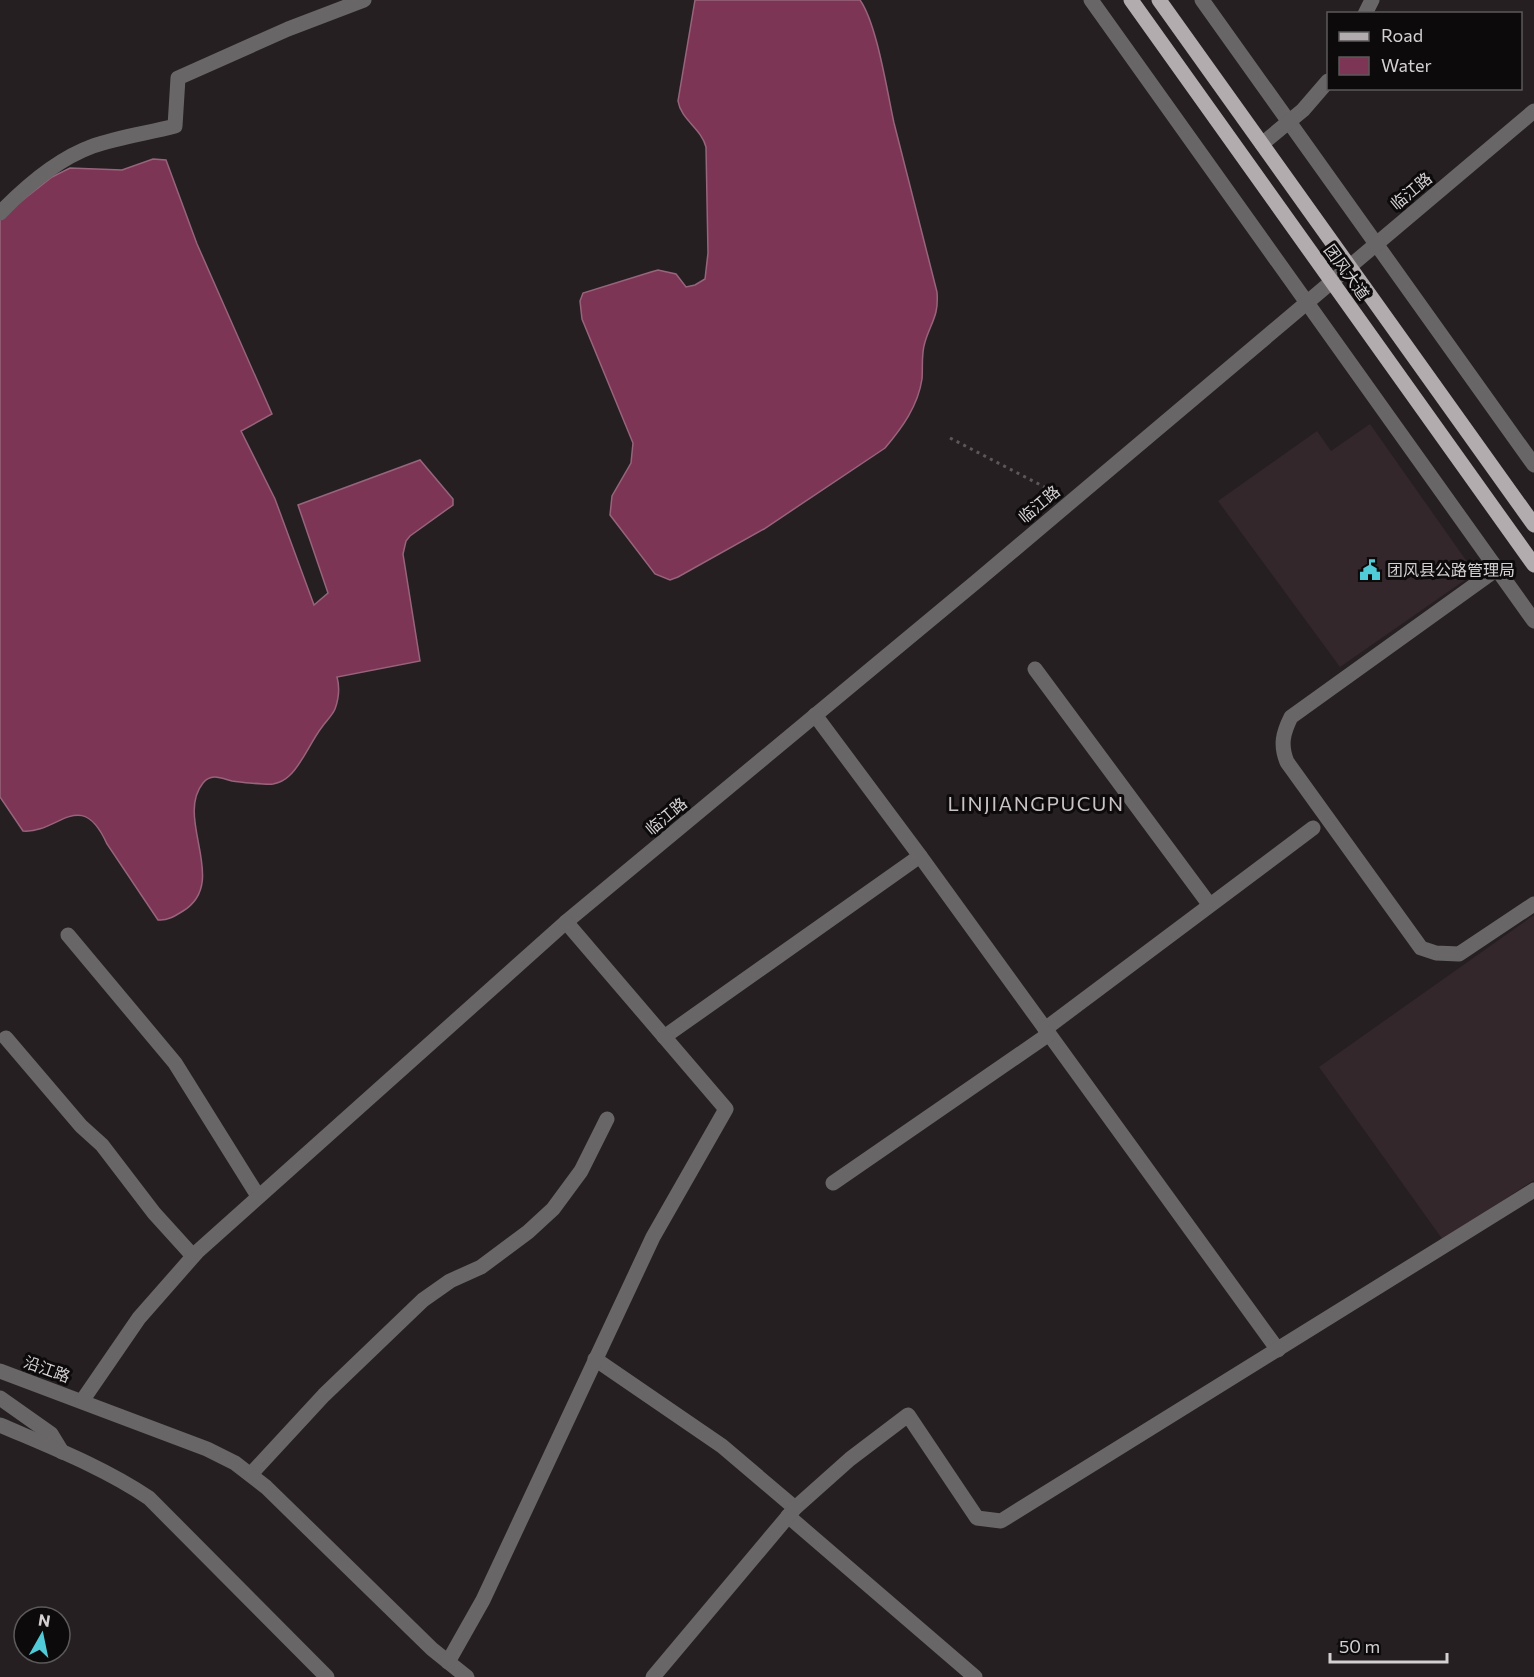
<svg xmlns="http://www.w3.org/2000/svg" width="1534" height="1677" font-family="Commissioner,'Noto Sans SC',sans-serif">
  <rect width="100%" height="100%" fill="#251f21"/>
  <g fill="#33272c">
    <polygon points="1370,424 1475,573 1340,667 1218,501 1317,431 1331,451"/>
    <polygon points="1534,915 1534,1180 1443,1240 1319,1067"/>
  </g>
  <g fill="#7d3556" stroke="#97647b" stroke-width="1.5">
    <path d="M695,0h165c17,24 27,91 34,123 14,57 29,113 43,169 2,24 -6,30 -12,50 -4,12 -2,25 -3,37 -4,27 -20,49 -37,69l-121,81 -86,48 -8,3 -15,-6 -45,-59 2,-19 19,-33 2,-20 -51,-124 -2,-18 3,-8 68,-21 7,-2 18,4 10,13 9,-2 10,-6 3,-26 -2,-106c-5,-19 -25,-27 -28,-46z"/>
    <path d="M153,159l13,1 31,84 75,170 -31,17 34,68 39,106 14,-12 -30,-88 122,-45 33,39v6l-43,31 -4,5 -3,13 17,107 -83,16c3,11 2,21 -2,32 -3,7 -9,12 -13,18 -11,14 -21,39 -33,49 -4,4 -11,7 -16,8 -6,1 -35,-2 -41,-3 -11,-3 -21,-8 -29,2 -29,36 27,99 -20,128 -8,5 -16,10 -25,9l-51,-76c-26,-58 -49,-10 -84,-13l-23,-34v-579l52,-41 18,-9 52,2z"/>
  </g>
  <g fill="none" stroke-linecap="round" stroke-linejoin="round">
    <polyline stroke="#5d5759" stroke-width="3" stroke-dasharray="3 4.5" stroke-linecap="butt" points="950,438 1058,494"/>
    <g stroke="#696667" stroke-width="15">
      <polyline points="1091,0 1534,621"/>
      <polyline points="1202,0 1534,465"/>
      <polyline points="1365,14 1372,0"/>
      <polyline points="1262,144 1303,110 1328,81"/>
      <path d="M0,213c26,-27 57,-54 93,-67 26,-9 55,-13 82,-20l3,-48 110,-49 76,-29"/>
      <path d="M1497,569l-206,148c-8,16 -11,28 -4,45l134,186 15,5 23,1 75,-50"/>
      <polyline points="1035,669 1209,904"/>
      <polyline points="815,715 920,856 1278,1350"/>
      <polyline points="68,935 175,1063 258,1196"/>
      <polyline points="1045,1029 1313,828"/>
      <polyline points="664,1037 920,856"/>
      <polyline points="6,1038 81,1126 102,1145 154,1213 193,1256"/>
      <polyline points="833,1183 1049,1034"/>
      <polyline points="595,1359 722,1446 795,1508"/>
      <polyline points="0,1371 207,1449 235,1463 266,1487 432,1649 467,1677"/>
      <polyline points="0,1398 51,1434 62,1452"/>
      <polyline points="82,1401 139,1318 197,1252 566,922 977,581 1534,111"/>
      <path d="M0,1425c51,22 103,42 149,73l178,179"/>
      <polyline points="251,1474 324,1395 423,1300 450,1281 481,1267 528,1232 553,1209 581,1171 607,1119"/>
      <polyline points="788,1516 975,1677"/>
      <polyline points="448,1662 483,1600 653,1237 726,1109 566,922"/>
      <polyline points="653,1677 795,1508 850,1459 908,1415 977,1518 1001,1521 1534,1190"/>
    </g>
    <g stroke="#b3acae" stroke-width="15">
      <polyline points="1131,0 1534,565"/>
      <polyline points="1159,0 1534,525"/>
    </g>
  </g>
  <defs>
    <symbol id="civic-bare" viewBox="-9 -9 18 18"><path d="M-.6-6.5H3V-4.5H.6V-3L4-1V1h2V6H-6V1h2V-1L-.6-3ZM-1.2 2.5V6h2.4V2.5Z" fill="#52cbd9" stroke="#0c0a0a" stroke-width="2.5" paint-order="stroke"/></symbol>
  </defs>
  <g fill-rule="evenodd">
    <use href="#civic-bare" x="1355" y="555" width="30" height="30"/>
  </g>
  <g text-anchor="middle" stroke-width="6" stroke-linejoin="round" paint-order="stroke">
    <g font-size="16" fill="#d4d0d1" stroke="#0c0a0a">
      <text transform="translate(1411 191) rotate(-40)" y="6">临江路</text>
      <text transform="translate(1347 272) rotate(54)" y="6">团风大道</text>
      <text transform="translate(1039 504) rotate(-40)" y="6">临江路</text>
      <text transform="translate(666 816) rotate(-40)" y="6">临江路</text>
      <text transform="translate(47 1369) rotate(20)" y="6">沿江路</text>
    </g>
    <g font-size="16" fill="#d4d0d1" stroke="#0c0a0a" text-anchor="start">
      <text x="1387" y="576">团风县公路管理局</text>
    </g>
    <g font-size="20" letter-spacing="1.5" fill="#cac2c5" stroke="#0c0a0a">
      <text x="1036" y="811">LINJIANGPUCUN</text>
    </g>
  </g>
  <rect x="1327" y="12" width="195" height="78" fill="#0c0a0a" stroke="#5c595a" stroke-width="1.5"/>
  <rect x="1339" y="32" width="30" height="9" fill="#b3acae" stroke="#5c595a" stroke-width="1.5"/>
  <text x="1381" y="42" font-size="18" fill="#d4d0d1">Road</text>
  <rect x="1339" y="57" width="30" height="18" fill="#7d3556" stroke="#5c595a" stroke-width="1.5"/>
  <text x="1381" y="72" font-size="18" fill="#d4d0d1">Water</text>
  <g transform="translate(42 1635) rotate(9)"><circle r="28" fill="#0c0a0a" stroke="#5c595a" stroke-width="1.5"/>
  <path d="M0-4.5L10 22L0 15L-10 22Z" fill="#52cbd9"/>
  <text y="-9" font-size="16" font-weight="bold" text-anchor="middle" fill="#d4d0d1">N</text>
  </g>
  <path d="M1330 1653v9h117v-9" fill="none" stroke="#d4d0d1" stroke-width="3"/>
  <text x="1339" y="1653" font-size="18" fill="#d4d0d1" stroke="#0c0a0a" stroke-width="4.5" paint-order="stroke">50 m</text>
</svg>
